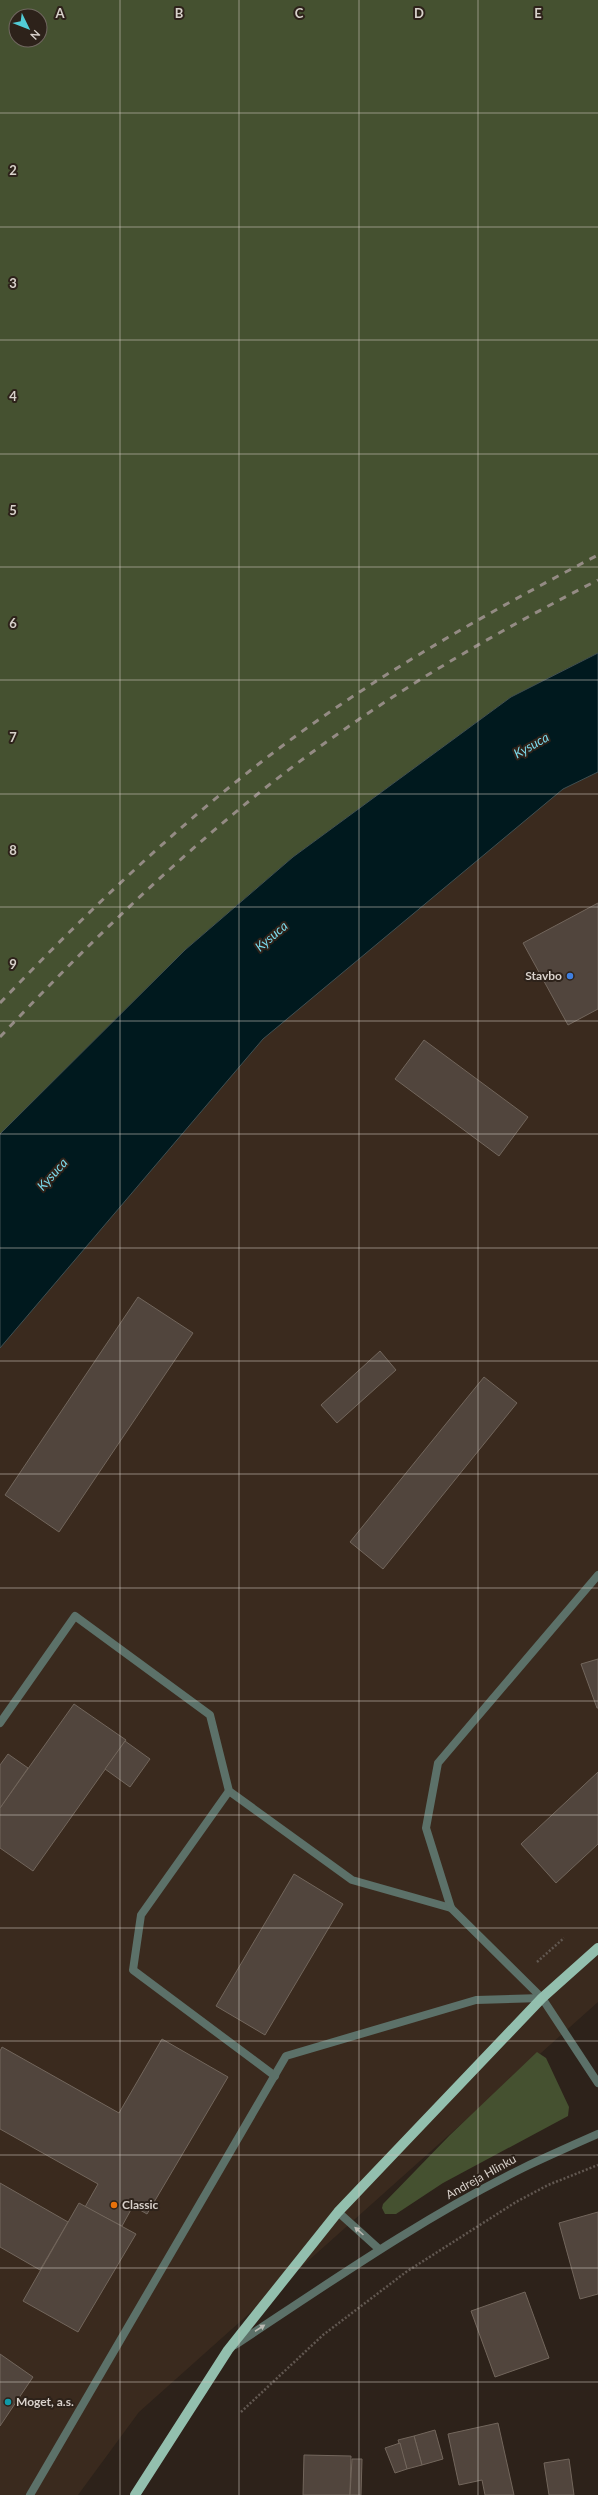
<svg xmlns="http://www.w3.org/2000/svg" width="598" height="2495" font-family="Lato,sans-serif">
  <rect width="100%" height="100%" fill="#2d221a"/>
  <polygon fill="#3a2a1e" points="598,772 598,2002 139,2412 78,2495 0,2495 0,1348 263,1039 563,789"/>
  <g fill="#455130" fill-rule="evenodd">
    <path d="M0,0h598v653l-87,44 -218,160 -108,93 -185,184zM16,16h24v24h-24z"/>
    <polygon points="537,2052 546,2058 569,2107 568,2116 443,2183 396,2214 385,2214 382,2208 383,2204 450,2135"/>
  </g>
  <polygon fill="#00191e" stroke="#415052" points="598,653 598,772 563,789 263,1039 0,1348 0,1134 185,950 293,857 511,697"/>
  <g fill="#51453d" stroke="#72665c">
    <polygon points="598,903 598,1009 568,1025 523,943"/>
    <polygon points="424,1040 528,1117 499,1156 395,1079"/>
    <polygon points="138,1297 193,1333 59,1532 5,1495"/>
    <polygon points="380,1351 396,1370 337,1423 321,1405"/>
    <polygon points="484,1377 517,1403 383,1569 350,1542"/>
    <polygon points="598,1659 598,1708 597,1708 581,1664"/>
    <polygon points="74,1704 126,1740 33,1871 0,1848 0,1808"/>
    <polygon points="125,1741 150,1759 130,1787 105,1769"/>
    <polygon points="8,1754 28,1768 0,1808 0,1765"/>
    <polygon points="598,1772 598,1844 556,1883 521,1844"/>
    <polygon points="294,1874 343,1904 265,2035 216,2006"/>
    <polygon points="162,2039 228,2077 147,2214 133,2206 122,2226 85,2207 98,2184 0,2129 0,2051 2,2047 119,2113"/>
    <polygon points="0,2183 68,2222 40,2270 0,2247"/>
    <polygon points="79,2203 136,2234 78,2332 23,2301"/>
    <polygon points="598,2212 598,2294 580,2299 559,2223"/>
    <polygon points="525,2292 549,2358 495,2377 471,2311"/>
    <polygon points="0,2354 33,2377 0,2426"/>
    <polygon points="498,2423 514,2495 485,2495 482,2480 459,2485 448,2434"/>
    <polygon points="435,2430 443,2459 422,2465 414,2436"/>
    <polygon points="414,2436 422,2465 407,2469 398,2440"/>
    <polygon points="400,2443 407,2469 395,2473 385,2448"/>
    <polygon points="304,2455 351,2456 350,2495 303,2495"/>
    <polygon points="352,2459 362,2459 361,2495 350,2495"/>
    <polygon points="569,2459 574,2495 549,2495 544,2463"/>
  </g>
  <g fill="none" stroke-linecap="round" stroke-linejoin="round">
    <g stroke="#625851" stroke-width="2.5" stroke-dasharray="2 2" stroke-linecap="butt">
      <polyline points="537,1962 564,1938"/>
      <polyline points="241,2412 323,2335 406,2272 516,2202 548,2185 598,2165"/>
    </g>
    <g stroke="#5c7169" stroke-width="8">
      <polyline points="0,1723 75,1616 210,1715 229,1791 352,1880 451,1908"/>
      <polyline points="229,1791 141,1915 133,1970 275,2076"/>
      <polyline points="542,1998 451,1908 426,1828 438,1763 598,1575"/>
      <polyline points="30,2495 286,2056 476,2000 542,1998"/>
    </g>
    <g stroke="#5c7169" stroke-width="8">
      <polyline points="542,1998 598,2083"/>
      <polyline points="338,2212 379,2249"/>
      <path d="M235,2345c94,-62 187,-127 288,-177 25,-12 50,-23 75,-34"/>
    </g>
    <polyline stroke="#93bfae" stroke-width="10" points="135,2495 228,2350 338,2212 542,1998 598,1948"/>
    <g stroke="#948b84" stroke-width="3" stroke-dasharray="7 7" stroke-linecap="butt">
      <path d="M0,1003c104,-109 215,-214 340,-298 83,-56 170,-104 258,-150"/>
      <path d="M0,1037c80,-85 164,-167 254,-240 106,-86 223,-155 344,-217"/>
    </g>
  </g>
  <defs><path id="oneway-solid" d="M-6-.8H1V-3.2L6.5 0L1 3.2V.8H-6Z"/></defs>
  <g fill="#b9b9b2">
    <use href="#oneway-solid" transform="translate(359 2231) rotate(-138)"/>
    <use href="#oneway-solid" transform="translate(260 2328) rotate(-33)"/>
  </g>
  <path fill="none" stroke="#d8d1cb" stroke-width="1" stroke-opacity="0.55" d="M120,0v2495M239,0v2495M359,0v2495M478,0v2495M0,113h598M0,227h598M0,340h598M0,454h598M0,567h598M0,680h598M0,794h598M0,907h598M0,1021h598M0,1134h598M0,1248h598M0,1361h598M0,1474h598M0,1588h598M0,1701h598M0,1815h598M0,1928h598M0,2041h598M0,2155h598M0,2268h598M0,2382h598"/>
  <circle fill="#3f7fe0" stroke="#2d221a" stroke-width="1.5" cx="570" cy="976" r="4"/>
  <circle fill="#e8710a" stroke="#2d221a" stroke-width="1.5" cx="114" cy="2205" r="4"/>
  <circle fill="#0f9aa8" stroke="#2d221a" stroke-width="1.5" cx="8" cy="2402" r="4"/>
  <g text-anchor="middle" stroke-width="4" stroke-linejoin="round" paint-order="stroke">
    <g font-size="12" font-weight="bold" fill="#d8d1cb" stroke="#2d221a" text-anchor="start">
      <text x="562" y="980" text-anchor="end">Stavbo</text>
      <text x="122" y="2209">Classic</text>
      <text x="16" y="2406">Moget, a.s.</text>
    </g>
    <g font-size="12" fill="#d8d1cb" stroke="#2d221a">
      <text transform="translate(481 2177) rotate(-29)" y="4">Andreja Hlinku</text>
    </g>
    <g font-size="13" font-style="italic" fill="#7cd9ea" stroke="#2d221a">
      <text transform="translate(531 745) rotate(-30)" y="5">Kysuca</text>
      <text transform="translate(271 936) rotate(-41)" y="5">Kysuca</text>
      <text transform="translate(52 1174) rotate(-48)" y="5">Kysuca</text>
    </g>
  </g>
  <g font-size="13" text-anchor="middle" font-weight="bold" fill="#d8d1cb" stroke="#2d221a" stroke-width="4" stroke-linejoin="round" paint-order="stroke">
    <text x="60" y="18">A</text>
    <text x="179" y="18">B</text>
    <text x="299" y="18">C</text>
    <text x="419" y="18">D</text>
    <text x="538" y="18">E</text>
    <text x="13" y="175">2</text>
    <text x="13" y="288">3</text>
    <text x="13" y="401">4</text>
    <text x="13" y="515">5</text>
    <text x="13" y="628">6</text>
    <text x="13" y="742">7</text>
    <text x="13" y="855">8</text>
    <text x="13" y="969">9</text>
  </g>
  <g transform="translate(28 28) rotate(133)"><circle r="19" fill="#2d221a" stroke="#716861"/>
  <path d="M0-3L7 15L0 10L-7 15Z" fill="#52ccd6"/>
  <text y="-6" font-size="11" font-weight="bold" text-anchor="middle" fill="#d8d1cb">N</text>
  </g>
</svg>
